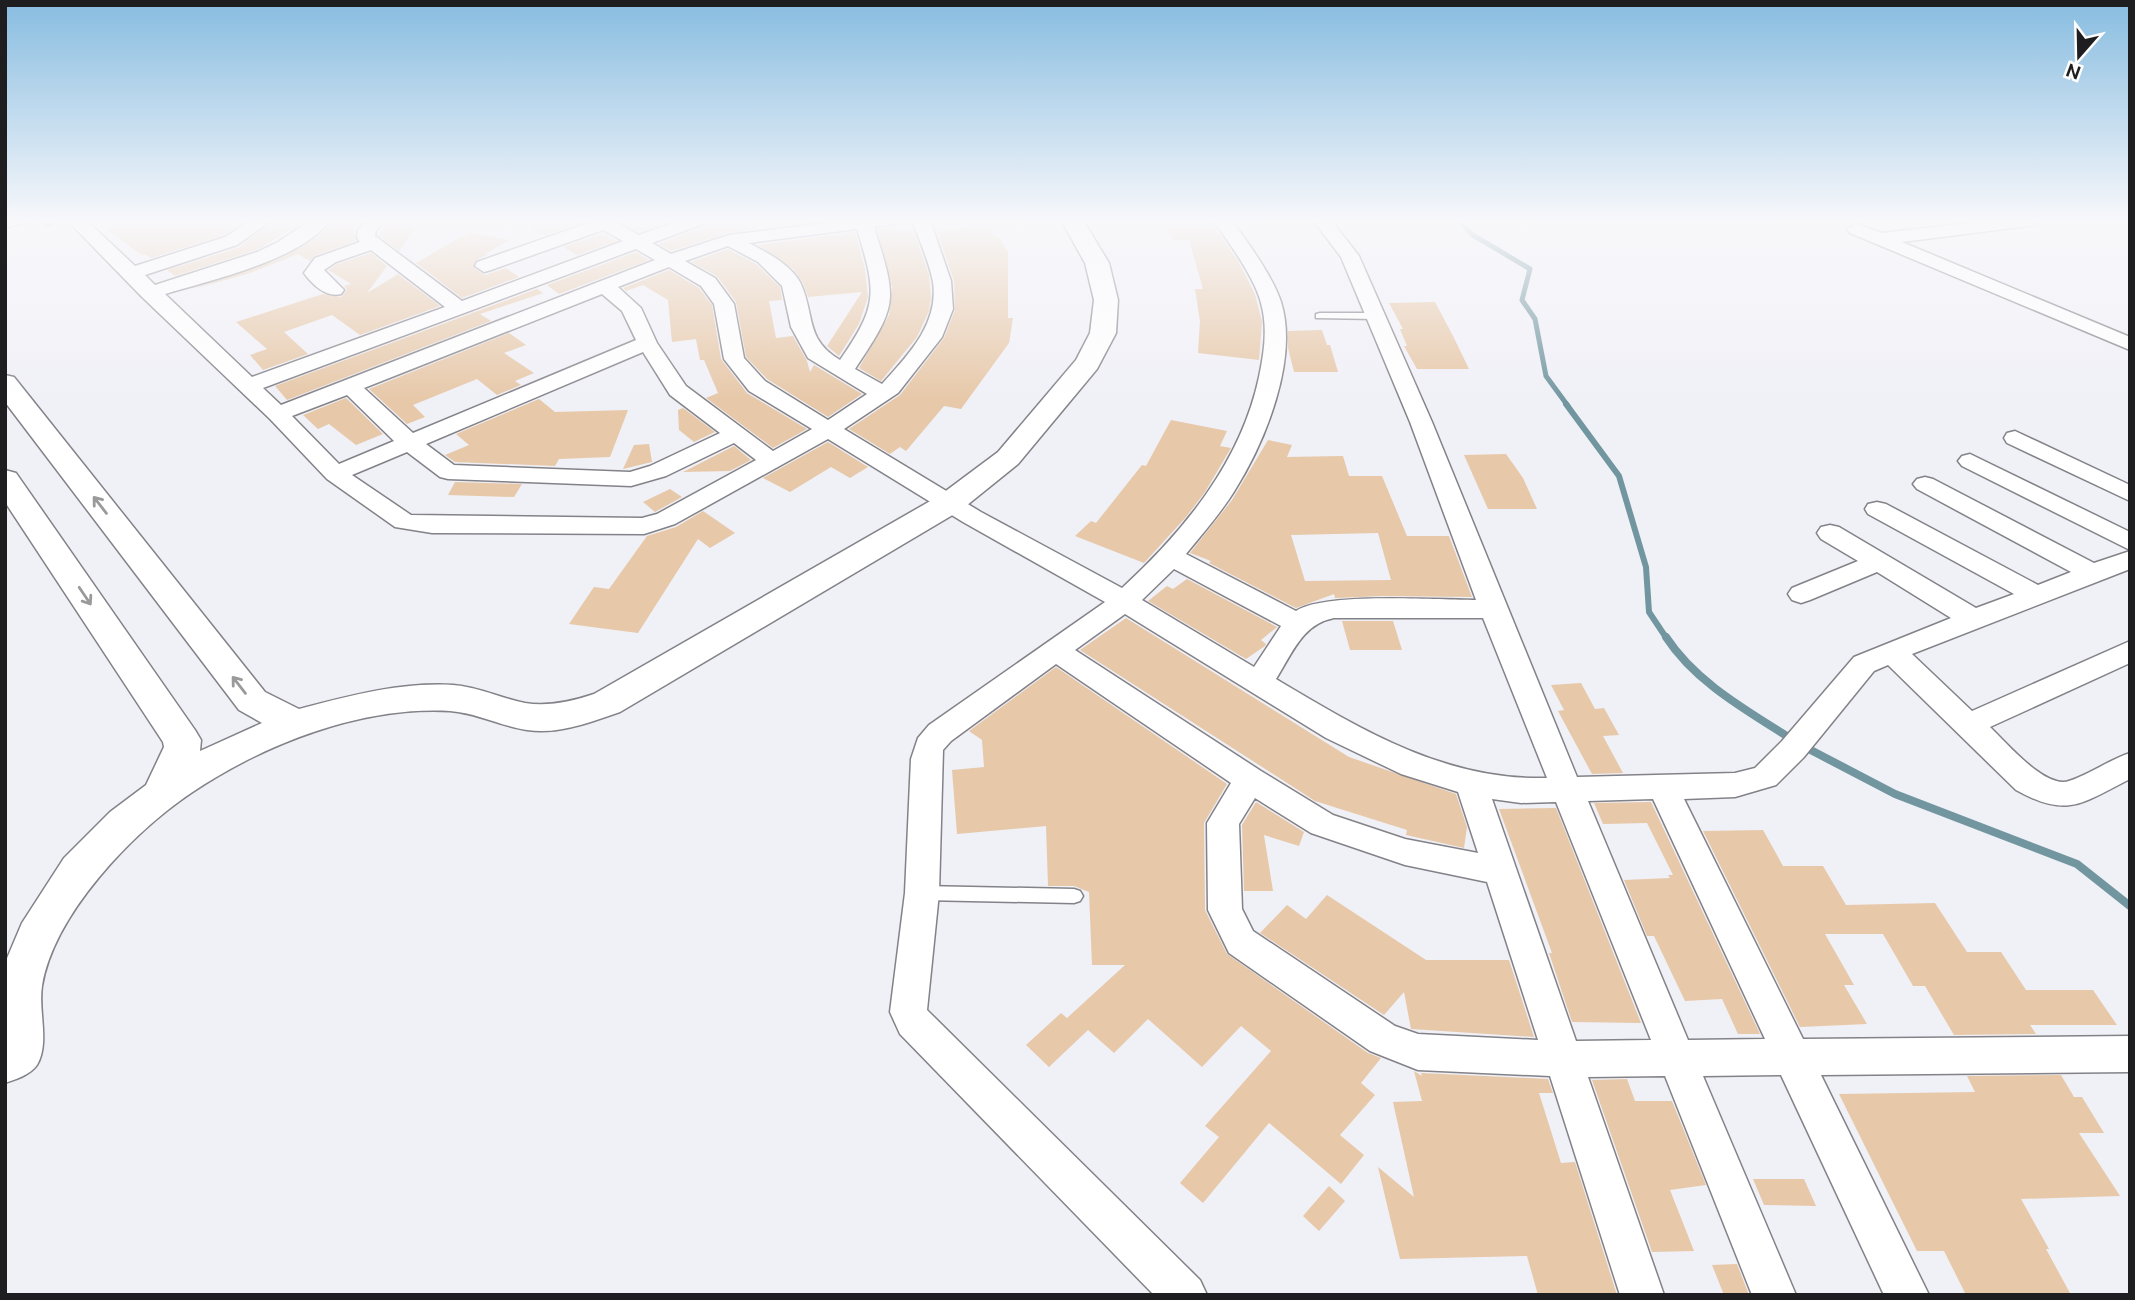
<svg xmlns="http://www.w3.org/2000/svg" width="2135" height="1300" font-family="Ubuntu,sans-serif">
  <rect width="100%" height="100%" fill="#f0f0f7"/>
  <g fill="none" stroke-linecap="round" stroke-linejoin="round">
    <polyline stroke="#72969f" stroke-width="5" points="1458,220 1473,235 1530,269 1522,300 1535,319 1546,376 1568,406"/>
    <polyline stroke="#72969f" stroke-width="6" points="1566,404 1619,476 1646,567 1649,612 1667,639"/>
    <g stroke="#72969f" stroke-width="8">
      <path d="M1666,637c30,46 82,74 127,103"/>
      <polyline points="1803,746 1895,794 2077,864 2130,906"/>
    </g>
  </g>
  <g fill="#e7c8a8" fill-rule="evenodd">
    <polygon points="94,220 248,220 224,235 151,258 145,254 142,255"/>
    <polygon points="274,220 307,220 256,250 175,276 167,270 238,248"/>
    <polygon points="333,220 362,221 355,230 356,241 314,256 310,261 298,254 250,273 193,289 279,259 319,236"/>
    <polygon points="391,220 422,220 399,251 378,235"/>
    <polygon points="515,220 586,220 587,221 543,236"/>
    <polygon points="617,220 675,220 639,232"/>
    <polygon points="709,220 754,220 756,229 728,233 671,251 658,244 704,226"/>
    <polygon points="1160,220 1210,220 1238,261 1255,294 1262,322 1259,360 1198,353 1200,321 1195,289 1203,289 1189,240 1174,241"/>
    <polygon points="988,225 995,237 999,237 1008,252 1008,318 1013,318 1009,343 961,409 944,406 906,451 900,447 890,454 849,429 900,395 944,338 955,310 954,281 937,231"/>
    <polygon points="894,227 896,231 913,229 929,275 931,297 929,311 917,337 881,381 859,368 889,315 892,287 877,229"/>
    <polygon points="469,232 510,240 485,254 488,255 476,260 474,268 485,275 506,268 519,277 462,298 416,263"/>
    <polygon points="855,232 865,269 868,297 859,324 839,356 827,346 862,292 808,297 803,283 793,269 758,245"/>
    <polygon points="603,233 617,241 577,255 563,247"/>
    <polygon points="728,249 756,264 780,287 782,300 769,301 776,338 793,336 807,361 810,372 814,365 862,394 828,417 767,379 746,357 736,302 717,276 691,262"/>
    <polygon points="636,252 649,260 559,294 547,285"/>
    <polygon points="371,253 387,266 367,293 398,274 440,306 360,335 332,315 284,332 308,354 263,370 250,355 267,349 236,322 323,294 341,297 347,290 344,286 351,284 328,270 337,264"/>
    <polygon points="669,270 699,288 712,305 721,359 747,393 807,429 773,448 706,398 718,393 704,360 700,360 696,339 672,342 668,300 643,285 626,291 623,288"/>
    <polygon points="537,289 543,293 480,314 491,321 287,400 275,386"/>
    <polygon points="1435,302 1453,336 1469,369 1417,369 1404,346 1407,346 1400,329 1403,329 1389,303"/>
    <polygon points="1322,330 1327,345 1330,345 1338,372 1294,372 1288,348 1288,331"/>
    <polygon points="509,333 526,345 504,353 534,373 515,381 521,385 497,395 477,379 413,405 425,417 407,424 369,389"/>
    <polygon points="346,398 383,434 356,445 329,424 318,429 303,415"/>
    <polygon points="539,399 555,412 628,410 610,457 559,459 555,466 455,462 445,455 469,445 456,434"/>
    <polygon points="683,408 715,432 694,442 679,430 678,410"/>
    <polygon points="1171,420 1227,431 1220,446 1231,448 1205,492 1186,517 1144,563 1075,536 1091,521 1096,523 1142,465 1146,466"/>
    <path d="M1268,440l24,5 -5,12 56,-1 6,20h33l25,60h42l23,61 -90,-1 -47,2 -1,-4 -38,14 -87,-45 2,-2 -21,-8 42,-53zM1378,533l13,47 -86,1 -14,-46z"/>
    <polygon points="828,442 868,467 850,478 831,467 790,492 763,478"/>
    <polygon points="649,444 652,462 623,469 634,445"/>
    <polygon points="734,446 751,460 730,471 683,472"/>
    <polygon points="1506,454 1523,478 1537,509 1488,509 1464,455"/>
    <polygon points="455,482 522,484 514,497 448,495"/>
    <polygon points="670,489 682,497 655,512 643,502"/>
    <polygon points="703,511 735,533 710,548 698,539 638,633 569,624 594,587 609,589 647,536 676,527"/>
    <polygon points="1187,579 1277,627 1261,640 1266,644 1265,646 1246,659 1148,601 1167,586 1173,589"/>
    <polygon points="1126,618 1349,757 1456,794 1467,827 1464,848 1406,835 1407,830 1315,801 1080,650"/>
    <polygon points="1342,621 1393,621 1402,650 1350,650"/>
    <polygon points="1056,667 1227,784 1204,823 1205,910 1227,954 1368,1053 1381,1058 1361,1083 1375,1095 1340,1135 1364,1155 1341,1184 1269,1123 1203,1203 1180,1183 1219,1137 1205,1126 1271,1051 1241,1026 1202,1067 1148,1019 1114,1053 1088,1030 1049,1067 1026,1045 1061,1013 1067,1018 1125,965 1092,965 1089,892 1074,886 1048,886 1046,826 957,834 952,770 984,767 982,740 969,731"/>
    <polygon points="1581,683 1595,709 1604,708 1619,735 1603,736 1623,773 1592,774 1558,711 1564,710 1551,685"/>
    <polygon points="1256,802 1304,832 1299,846 1264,835 1273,891 1244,891 1242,825"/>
    <polygon points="1651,802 1760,1034 1738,1034 1722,999 1685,1001 1654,936 1647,936 1624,880 1670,878 1668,875 1673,875 1647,823 1603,824 1594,803"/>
    <polygon points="1556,808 1641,1023 1572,1022 1549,953 1552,953 1499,809"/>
    <polygon points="1763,830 1783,866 1823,866 1846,905 1935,903 1967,952 2001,952 2026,990 2093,990 2117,1025 2030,1025 2036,1034 1954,1035 1925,986 1913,986 1883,934 1825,934 1854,985 1844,985 1867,1024 1800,1027 1703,831"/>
    <polygon points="1327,895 1426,960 1509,960 1534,1037 1411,1029 1404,992 1384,1015 1260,933 1287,905 1306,919"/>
    <polygon points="1414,1071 1422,1076 1421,1073 1548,1079 1553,1093 1539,1093 1561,1163 1575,1162 1617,1295 1538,1295 1527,1256 1400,1259 1378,1167 1414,1197 1393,1102 1422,1101"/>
    <polygon points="2061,1075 2074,1097 2082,1097 2104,1133 2079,1133 2120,1196 2021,1199 2049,1249 2046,1249 2071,1295 1966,1295 1944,1251 1917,1251 1839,1094 1975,1092 1967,1076"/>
    <polygon points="1627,1079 1635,1101 1672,1101 1706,1185 1670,1190 1694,1251 1652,1252 1592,1080"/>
    <polygon points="1753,1179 1804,1179 1816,1206 1764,1205"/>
    <polygon points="1329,1186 1345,1201 1319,1231 1303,1216"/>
    <polygon points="1737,1264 1749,1295 1724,1295 1712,1265"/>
  </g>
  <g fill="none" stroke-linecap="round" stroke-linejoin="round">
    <defs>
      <g id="service">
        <polygon points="18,220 34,220 9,227 5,225 6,222"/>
        <polygon points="38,220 61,220 47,225"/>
        <polygon points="1320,313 1376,313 1381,316 1376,319 1316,318 1316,314"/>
        <polygon points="922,886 1074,889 1080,891 1083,896 1080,901 1074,903 922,900 916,898 914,893 916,888"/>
      </g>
      <g id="minor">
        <path d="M67,220h19l49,46 90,-29 27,-17h20l-35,25 -92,30 10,10 102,-33 21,-10 33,-22h19c-26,39 -121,61 -165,74l87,83 193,-70 -74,-57 -35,12 -12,8 20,20 -3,4c-15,4 -29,-10 -37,-21l11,-15 45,-16 -3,-4 1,-8 9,-10h18l-9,11 -1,5 87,65 161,-60 -20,-11 -112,40 -7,2 -9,-6 2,-4 114,-40 -2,-2h23l27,15 43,-15h24l-3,4 -51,19 19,11 58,-19 120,-15h49l-3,4 -21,3c23,74 25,76 -19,142l27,15c26,-29 57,-60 51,-102 -4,-21 -14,-42 -21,-62h18l21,61 2,28 -11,28 -44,56 -54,36 137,83 141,76c62,-57 119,-126 137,-211 5,-24 9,-49 2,-74 -6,-25 -33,-62 -48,-83h18c16,21 42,57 50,82 18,57 -16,140 -46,188 -14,23 -32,43 -49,64l110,57c28,-19 141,-11 180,-11l-66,-178 -69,-165 -28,-37h18l28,36 73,166 145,355 158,-4 20,-5 27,-27 72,-84 97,-39 -74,-46 -67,28 -9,3 -9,-3 -4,-6 4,-6 66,-27 -37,-22 -4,-6 4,-6 9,-2 9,2 137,81 38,-14 -146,-80 -3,-5 3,-5 9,-2 9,2 152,81 33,-13 -154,-83 -4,-5 4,-5 8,-2 8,2 161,84 36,-12v18l-218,85 60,57 158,-70v22l-140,64c17,16 55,62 79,54 21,-7 40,-21 61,-28v26c-48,24 -62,40 -114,11l-128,-125 -14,6 -70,86 -28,28 -41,12 -51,2 119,240 327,-3v36l-309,3 108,220h-45l-103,-220 -78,1 93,219h-44l-87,-219 -77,1 76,218h-44l-70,-219 -132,-6 -48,-19 -141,-98 -21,-43 -1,-87 24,-40 -175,-119 -105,77 -8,9 -4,143 -12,117 273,270 7,15h-53l-254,-261 -10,-22 15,-119 6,-134 7,-21 11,-13 176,-123 -142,-80 -135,-83 -153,85 -31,10 -212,-1 -37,-6 -68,-48 -57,-60 -128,-122zM857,229c19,63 22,75 -17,131 -35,-21 -25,-44 -39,-76 -9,-19 -35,-32 -52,-41zM728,246l30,16 24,24 9,41 17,31 59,36 -39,26 -63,-39 -21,-23 -10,-54 -19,-26 -30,-17zM636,249l19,11 -374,145 -18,-17zM669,267l32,19 13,18 10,55 25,32 63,38 -39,22 -87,-65 -29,-43 -16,-35 -23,-21zM602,294l20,17 14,29 -223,93 -49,-45zM643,352l27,43 50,38 -70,33 -20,6 -176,-7 -28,-21zM347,395l47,46 -55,23 -47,-48zM734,443l22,17 -99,54 -15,4 -231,-3 -59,-40 55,-23 33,25 8,2 183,7 35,-10zM1174,569l107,57 -27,41 -112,-67zM1125,614l201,124 75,36 57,18 20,61 -73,-14 -72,-24 -72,-44 -186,-121zM1334,618h149l64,160c-102,3 -187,-49 -271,-99 16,-25 26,-55 58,-61zM1255,798l56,35 94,32 82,17 51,158 -120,-6 -23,-8 -142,-95 -11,-22 -3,-85zM1492,799l29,4 35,-1 95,238 -75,1zM1653,799l112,240 -77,1 -100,-239z"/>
        <polygon points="1995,220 2044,220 2035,225 1902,242 2130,337 2130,350 1850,233 1847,229 1856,224 1882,233"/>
        <polygon points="2015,431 2130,485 2130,501 2007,443 2004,438 2007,433"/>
        <polygon points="1970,454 2130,532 2130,550 1962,466 1958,461 1962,456"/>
      </g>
      <path id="tertiary" d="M1061,220h22l26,43 9,37 -2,33 -19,36 -79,95 -57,46 -341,202c-29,10 -62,23 -93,18 -27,-4 -50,-17 -77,-19 -89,-5 -186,33 -259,82 -59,40 -137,121 -149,193 -4,25 8,57 -5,79 -7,10 -21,14 -32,18v-120l17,-40 42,-65 46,-46 36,-27 18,-38 -1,-5 -158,-240v-32l11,3 179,257 6,10 -1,11 62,-28 -23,-13 -234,-308v-27l9,2 251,315 34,17c50,-13 101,-27 154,-24 26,2 47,13 72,18 23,4 48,-2 69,-9l345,-198 59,-44 78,-92 14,-27 4,-33 -9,-37z"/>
    </defs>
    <use href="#service" stroke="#828288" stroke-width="3"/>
    <use href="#minor" stroke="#828288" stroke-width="3"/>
    <use href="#tertiary" stroke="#828288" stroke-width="3"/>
    <use href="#service" fill="#fff" fill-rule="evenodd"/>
    <use href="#minor" fill="#fff" fill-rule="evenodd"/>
    <use href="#tertiary" fill="#fff" fill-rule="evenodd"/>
  </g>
  <defs><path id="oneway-shaft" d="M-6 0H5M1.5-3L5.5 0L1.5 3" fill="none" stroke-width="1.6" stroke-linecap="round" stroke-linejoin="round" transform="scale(1.75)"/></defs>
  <g stroke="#9a9a9b">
    <use href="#oneway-shaft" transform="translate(100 505) rotate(-128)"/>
    <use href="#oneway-shaft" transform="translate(85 596) rotate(56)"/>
    <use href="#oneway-shaft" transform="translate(239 685) rotate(-128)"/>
  </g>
  <linearGradient id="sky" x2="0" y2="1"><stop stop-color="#87bce0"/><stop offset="0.55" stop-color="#f8f8fb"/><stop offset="1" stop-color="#f8f8fb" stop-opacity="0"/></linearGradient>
  <rect width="2135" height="402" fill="url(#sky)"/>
  <rect width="2135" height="1300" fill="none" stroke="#1e1e20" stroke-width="14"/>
  <g transform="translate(2079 56) rotate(200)" stroke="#fefefe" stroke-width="5" paint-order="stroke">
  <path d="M0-5L12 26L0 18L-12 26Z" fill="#1e1e20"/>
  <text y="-10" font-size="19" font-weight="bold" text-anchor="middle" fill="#1e1e20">N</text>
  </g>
</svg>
